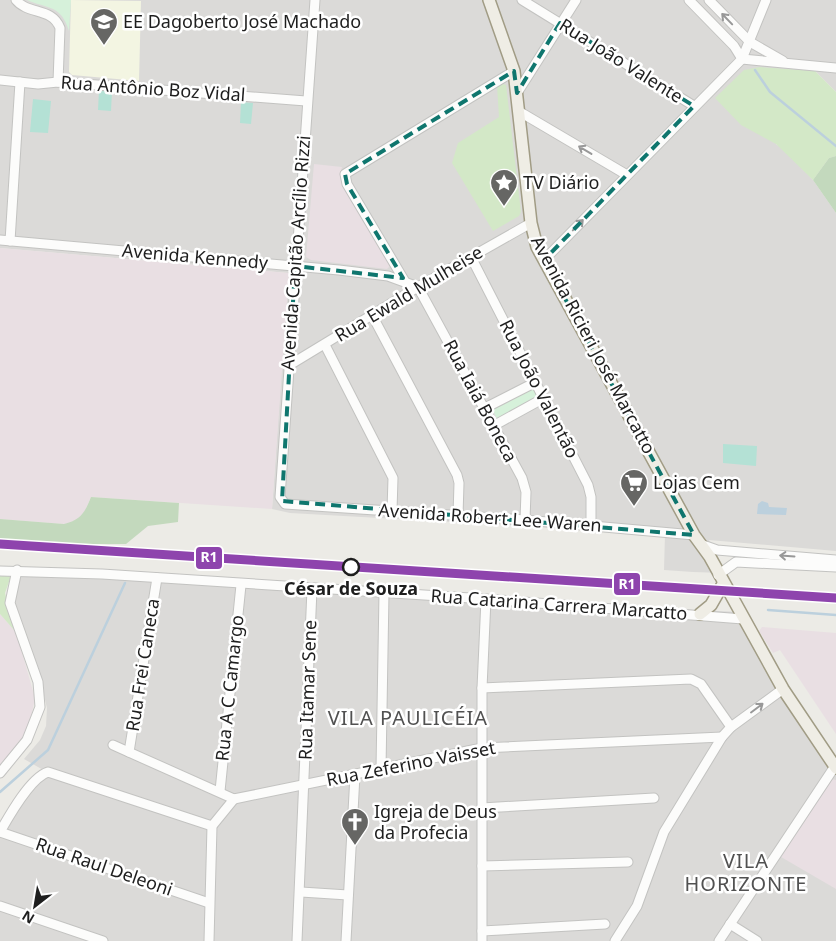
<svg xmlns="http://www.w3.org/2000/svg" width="836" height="941" font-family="'Noto Sans',sans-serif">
  <rect width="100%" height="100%" fill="#ecebe6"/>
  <g fill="#dbdad8">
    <polygon points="0,0 836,0 836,92 815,71 776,144 793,157 813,180 836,213 836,551 709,540 723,573 693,572 664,570 665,534 290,513 272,509 288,273 0,248"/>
    <polygon points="20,568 624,607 742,612 789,689 836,760 836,941 0,941 0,826 45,771 24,759 40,740 46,726 47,708 41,683 14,604"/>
  </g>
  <g fill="#e9dfe3">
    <polygon points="314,164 342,167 340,174 343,187 390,266 387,269 311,260 306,257"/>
    <polygon points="0,248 289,273 272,509 91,497 83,515 74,522 64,524 0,519"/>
    <polygon points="0,614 14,630 19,642 35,698 30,723 24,738 0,765"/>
    <polygon points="762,627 836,633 836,734 780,650 773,653 759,631"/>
    <polygon points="832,779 836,780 836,889 781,857"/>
  </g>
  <polygon fill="#f3f5e2" points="71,0 141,1 139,81 72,75 69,72"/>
  <g fill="#d3e8c7">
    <polygon points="760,67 815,71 836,92 836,156 829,158 813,180 776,144 741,125 715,98 744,70"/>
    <polygon points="500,83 506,85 521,212 519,216 493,231 452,163 458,143 499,117 497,86"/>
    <polygon points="0,576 11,576 5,593 14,630 0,614"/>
  </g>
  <g fill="#c3d9bd">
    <polygon points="836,156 836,213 813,180 829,158"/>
    <path d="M91,497l88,6 -1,19 -30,4 -22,18h-46l-80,-4v-21l64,5c17,-4 21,-12 27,-27z"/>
  </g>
  <g fill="#d6f1da">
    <path d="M27,0h44l-2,31c-8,-27 -22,-22 -42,-31z"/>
    <polygon points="533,387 539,398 497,419 492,408"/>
  </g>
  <g fill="#b4e1d5">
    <polygon points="99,90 112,91 111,111 98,110"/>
    <polygon points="33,99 51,101 48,133 30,132"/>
    <polygon points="241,102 253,103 251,124 240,123"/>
    <polygon points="723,444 757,446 756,466 723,463"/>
  </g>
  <polygon fill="#bcd0dd" points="762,501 768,503 769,507 787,508 786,515 757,514 758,504"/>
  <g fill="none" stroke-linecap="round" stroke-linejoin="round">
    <g stroke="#bcd0dd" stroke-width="2.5">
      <polyline points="755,70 770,92 836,146"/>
      <polyline points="768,610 836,615"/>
      <polyline points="0,792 48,750 125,583"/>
    </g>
    <defs>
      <g id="minor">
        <path d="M16,0c12,15 36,7 44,28l-2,54"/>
        <polyline points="315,0 280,497 285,504 525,520 694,535"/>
        <polyline points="522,0 694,106"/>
        <polyline points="689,0 734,46 742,59 836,68"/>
        <polyline points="709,0 750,42 783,61"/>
        <polyline points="0,80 38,84 58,82 306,101"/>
        <polyline points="517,93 576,0"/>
        <polyline points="520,112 627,175"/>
        <polyline points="0,240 339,270 388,276 418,287 522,478 526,492 525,520"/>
        <polyline points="10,241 20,82"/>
        <polyline points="471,257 588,485 591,497 591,525"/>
        <polyline points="544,260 742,59 766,0"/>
        <polyline points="404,280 347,184 345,174 514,71"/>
        <polyline points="372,315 457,475 459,483 458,516"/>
        <polyline points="325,345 391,474 393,478 392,511"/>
        <polyline points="288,366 418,287 531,223"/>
        <polyline points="485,408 536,382"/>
        <polyline points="495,425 544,398"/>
        <polyline points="703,545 717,550 836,560"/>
        <polyline points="0,571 102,574 486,599 743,619"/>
        <polyline points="718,575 736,562 836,567"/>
        <polyline points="482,688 691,679 701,684 731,727"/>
        <polyline points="113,745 234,799 482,748 722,737"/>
        <polyline points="129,752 157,578"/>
        <polyline points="381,769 384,593"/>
        <polyline points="0,773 27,740 40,707 38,682 10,603 17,570"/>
        <polyline points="220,791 241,585"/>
        <polyline points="482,808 654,798"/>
        <path d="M0,832c9,-16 30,-54 48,-60l164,54"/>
        <polyline points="0,832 209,903"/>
        <polyline points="482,866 628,862"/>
        <polyline points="301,892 348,895"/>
        <polyline points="0,906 103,941"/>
        <polyline points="730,924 757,941"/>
        <polyline points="482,931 605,924"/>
        <polyline points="209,941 212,826 234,799"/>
        <polyline points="297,941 312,589"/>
        <polyline points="346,941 355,775"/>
        <polyline points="482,941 482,688 486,599"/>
        <polyline points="615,941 637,906 664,832 722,737 731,727 783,689"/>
        <polyline points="719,941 835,766"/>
      </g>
      <g id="major">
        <polyline points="489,0 514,71 531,223 537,247 694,535 710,557 783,689 836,768"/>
        <polyline points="700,614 711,605 723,584"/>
      </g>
    </defs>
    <use href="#minor" stroke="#c3c3c1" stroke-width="11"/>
    <use href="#major" stroke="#a19c85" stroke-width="14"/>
    <use href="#minor" stroke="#fcfcfb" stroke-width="9"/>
    <use href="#major" stroke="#efede5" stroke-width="11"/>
    <defs>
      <polyline id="rail-1" points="0,544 836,598"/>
    </defs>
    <use href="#rail-1" stroke="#fff" stroke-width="12"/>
    <use href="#rail-1" stroke="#8e44ad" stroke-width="9"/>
  </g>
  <defs><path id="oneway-shaft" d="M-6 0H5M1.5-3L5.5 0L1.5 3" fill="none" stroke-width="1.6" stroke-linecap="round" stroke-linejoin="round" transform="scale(1.25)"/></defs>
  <g stroke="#989898">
    <use href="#oneway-shaft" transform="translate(727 19) rotate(-134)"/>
    <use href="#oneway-shaft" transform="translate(585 150) rotate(-149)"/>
    <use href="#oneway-shaft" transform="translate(578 225) rotate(-46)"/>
    <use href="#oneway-shaft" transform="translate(787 556) rotate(-176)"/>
    <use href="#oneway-shaft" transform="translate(757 708) rotate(-37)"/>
  </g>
  <path fill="none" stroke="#0f766e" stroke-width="4" stroke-dasharray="10 6" stroke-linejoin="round" d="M560,23l134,83 -150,154 150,275 -412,-34 13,-235 108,12 -56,-94 -2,-10 169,-103 3,22z"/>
  <defs>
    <symbol id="school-pin" viewBox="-11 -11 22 30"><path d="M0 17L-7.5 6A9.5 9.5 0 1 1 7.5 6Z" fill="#666664" stroke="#fff"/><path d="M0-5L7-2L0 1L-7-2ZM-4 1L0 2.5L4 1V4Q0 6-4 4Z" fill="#fff"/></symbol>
    <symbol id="sight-pin" viewBox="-11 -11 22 30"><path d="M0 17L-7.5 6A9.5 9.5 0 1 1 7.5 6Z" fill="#666664" stroke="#fff"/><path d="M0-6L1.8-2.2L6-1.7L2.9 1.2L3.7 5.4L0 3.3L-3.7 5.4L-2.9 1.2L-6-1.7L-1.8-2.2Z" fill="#fff"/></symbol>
    <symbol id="supermarket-pin" viewBox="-11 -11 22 30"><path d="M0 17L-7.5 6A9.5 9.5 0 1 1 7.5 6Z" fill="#666664" stroke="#fff"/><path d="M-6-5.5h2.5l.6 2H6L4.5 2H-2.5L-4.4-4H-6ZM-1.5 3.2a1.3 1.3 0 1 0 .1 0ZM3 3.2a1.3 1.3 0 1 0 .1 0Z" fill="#fff"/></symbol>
    <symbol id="church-pin" viewBox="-11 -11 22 30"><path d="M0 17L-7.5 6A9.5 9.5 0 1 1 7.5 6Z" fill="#666664" stroke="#fff"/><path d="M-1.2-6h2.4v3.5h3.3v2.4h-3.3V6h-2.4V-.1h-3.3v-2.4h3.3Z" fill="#fff"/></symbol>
  </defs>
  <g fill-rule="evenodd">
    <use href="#school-pin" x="88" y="6" width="32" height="43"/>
    <use href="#sight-pin" x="488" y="167" width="32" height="43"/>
    <use href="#supermarket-pin" x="618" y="467" width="32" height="43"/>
    <use href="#church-pin" x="339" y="806" width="32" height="43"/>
  </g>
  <circle fill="#fff" stroke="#1e1e1e" stroke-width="2.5" cx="351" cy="567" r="8"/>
  <g text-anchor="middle" stroke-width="5" stroke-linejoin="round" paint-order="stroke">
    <g font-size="18" fill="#1e1e1e" stroke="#fff" text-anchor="start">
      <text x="123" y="28">EE Dagoberto José Machado</text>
      <text x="523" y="189">TV Diário</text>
      <text x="653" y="489">Lojas Cem</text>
      <text x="374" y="818">Igreja de Deus<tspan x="374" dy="21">da Profecia</tspan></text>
    </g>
    <g font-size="18" fill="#1e1e1e" stroke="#fff">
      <text transform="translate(621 61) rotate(32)" y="6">Rua João Valente</text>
      <text transform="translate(153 89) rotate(4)" y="6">Rua Antônio Boz Vidal</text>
      <text transform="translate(296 253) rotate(-86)" y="6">Avenida Capitão Arcílio Rizzi</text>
      <text transform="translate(195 257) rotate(5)" y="6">Avenida Kennedy</text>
      <text transform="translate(409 294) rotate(-31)" y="6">Rua Ewald Mulheise</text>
      <text transform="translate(593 345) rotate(62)" y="6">Avenida Ricieri José Marcatto</text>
      <text transform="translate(539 389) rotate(63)" y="6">Rua João Valentão</text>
      <text transform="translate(480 401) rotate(62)" y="6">Rua Iaiá Boneca</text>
      <text transform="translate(490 518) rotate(4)" y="6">Avenida Robert Lee Waren</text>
      <text transform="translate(559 605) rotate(4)" y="6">Rua Catarina Carrera Marcatto</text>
      <text transform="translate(143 665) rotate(-81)" y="6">Rua Frei Caneca</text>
      <text transform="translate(230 688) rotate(-84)" y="6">Rua A C Camargo</text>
      <text transform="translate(308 690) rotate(-88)" y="6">Rua Itamar Sene</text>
      <text transform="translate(411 764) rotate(-11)" y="6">Rua Zeferino Vaisset</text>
      <text transform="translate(104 867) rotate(19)" y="6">Rua Raul Deleoni</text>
    </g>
    <g font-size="18" font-weight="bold" fill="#1e1e1e" stroke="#fff">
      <text x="351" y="595">César de Souza</text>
    </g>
    <g font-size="20" letter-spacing="1" fill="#515151" stroke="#fff">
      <text x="408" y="725">VILA PAULICÉIA</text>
      <text x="746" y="868">VILA<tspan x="746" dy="23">HORIZONTE</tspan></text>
    </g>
  </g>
  <g stroke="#fff" stroke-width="2">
    <rect x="195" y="546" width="28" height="24" rx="5" fill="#8e44ad"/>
    <rect x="613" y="572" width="28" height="24" rx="5" fill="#8e44ad"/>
  </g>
  <g font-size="14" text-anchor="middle" font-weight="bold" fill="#fff">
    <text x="209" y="562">R1</text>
    <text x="627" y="589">R1</text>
  </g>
  <g transform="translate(35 906) rotate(211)" stroke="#ffffff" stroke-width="4" paint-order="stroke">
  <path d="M0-4L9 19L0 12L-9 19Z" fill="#1e1e1e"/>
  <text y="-8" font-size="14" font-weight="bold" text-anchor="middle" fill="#1e1e1e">N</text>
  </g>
</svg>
